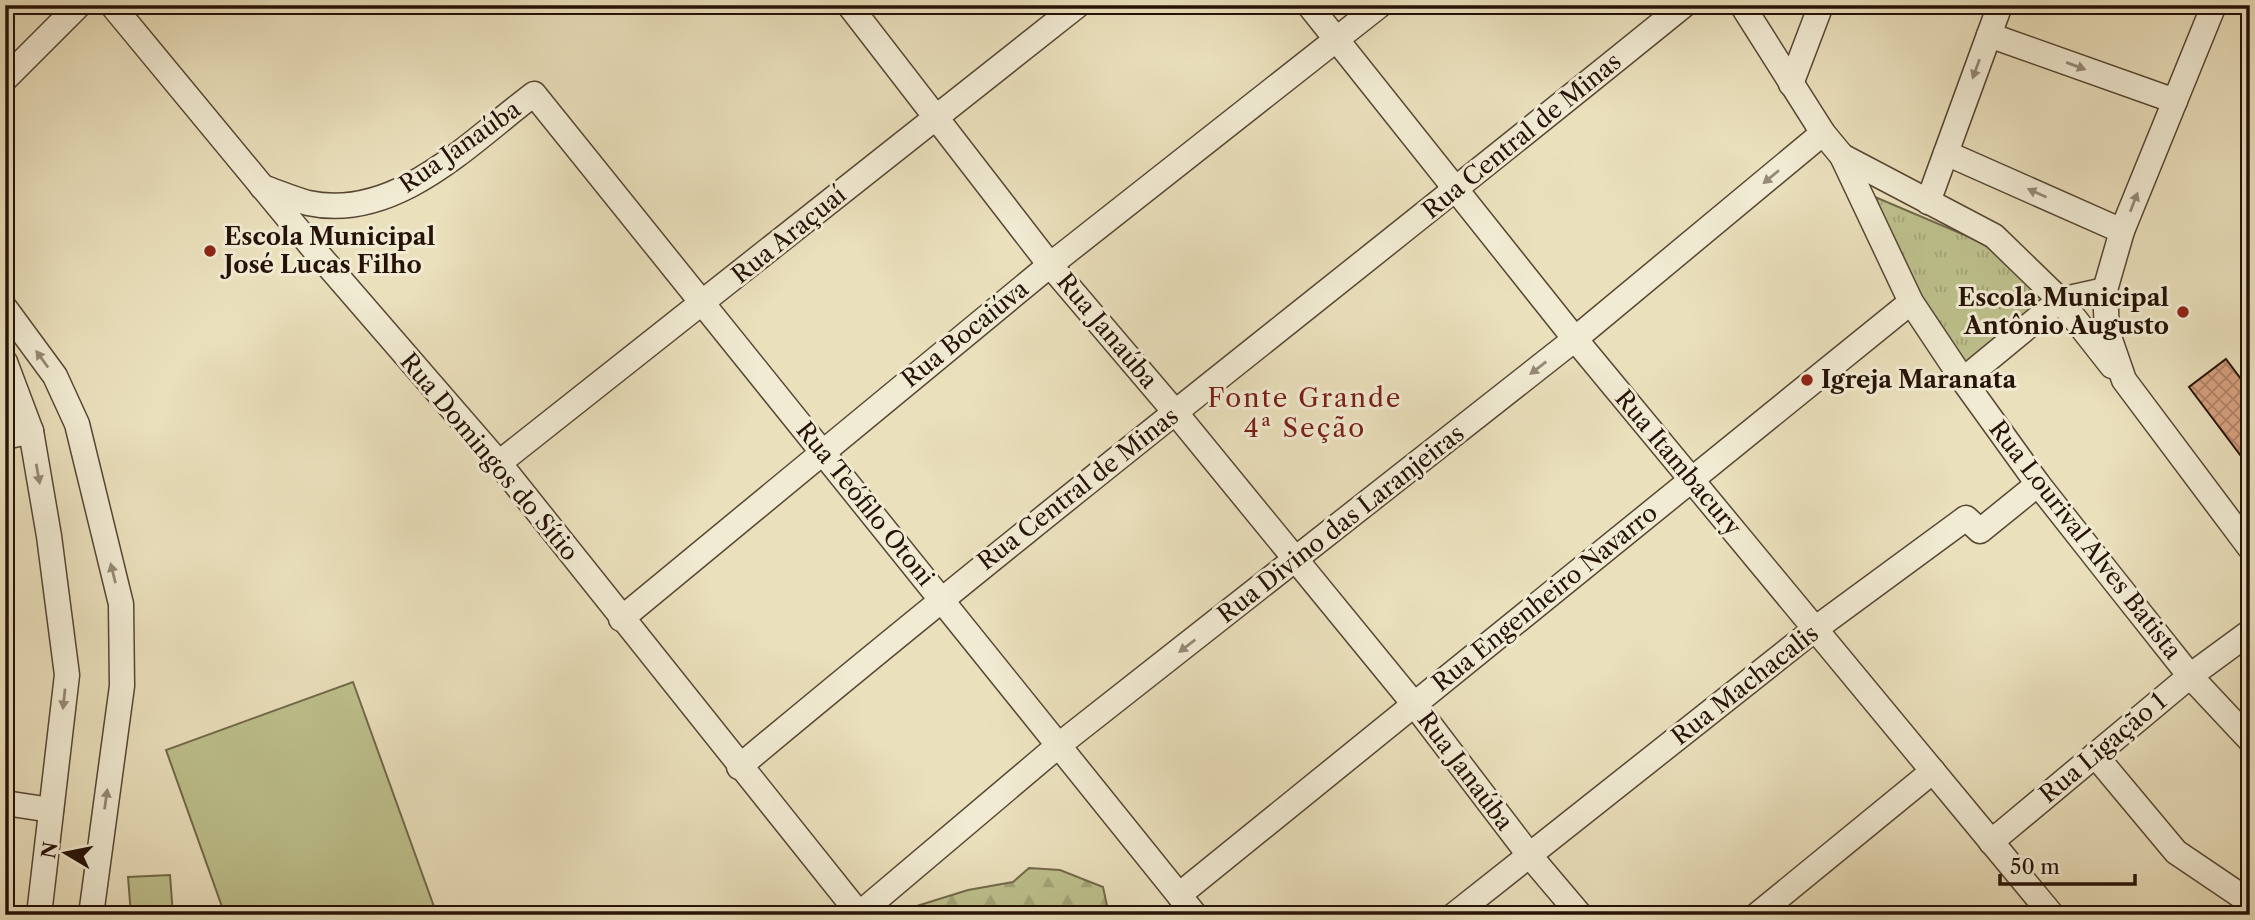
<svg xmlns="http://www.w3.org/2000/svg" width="2255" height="920" font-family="'Libre Caslon Text',serif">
  <defs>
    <pattern id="forest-firs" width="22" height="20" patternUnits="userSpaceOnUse" patternTransform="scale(1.75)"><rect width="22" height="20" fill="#bdc08c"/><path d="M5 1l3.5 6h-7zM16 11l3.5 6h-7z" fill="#a2a477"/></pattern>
    <pattern id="park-tufts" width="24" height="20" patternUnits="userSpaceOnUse" patternTransform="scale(1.75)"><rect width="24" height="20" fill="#bdc08c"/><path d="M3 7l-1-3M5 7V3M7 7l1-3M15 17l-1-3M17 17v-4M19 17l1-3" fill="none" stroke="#a2a477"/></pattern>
    <pattern id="building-cross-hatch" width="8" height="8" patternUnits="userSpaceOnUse" patternTransform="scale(1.75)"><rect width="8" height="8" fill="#d7a17f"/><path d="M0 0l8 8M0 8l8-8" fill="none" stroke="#ae8266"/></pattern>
  </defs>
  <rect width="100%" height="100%" fill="#eae0bc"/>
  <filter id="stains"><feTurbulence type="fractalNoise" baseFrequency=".00286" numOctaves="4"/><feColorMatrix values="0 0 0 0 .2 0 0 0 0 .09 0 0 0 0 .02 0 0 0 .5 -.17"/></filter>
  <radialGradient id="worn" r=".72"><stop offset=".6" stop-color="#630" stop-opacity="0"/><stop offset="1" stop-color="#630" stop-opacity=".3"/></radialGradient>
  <polygon fill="url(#forest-firs)" stroke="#72694a" stroke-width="2" points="1029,868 1060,870 1103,887 1109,915 888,915 968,890 1013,882"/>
  <polygon fill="url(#park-tufts)" stroke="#72694a" stroke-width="2" points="1875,197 1986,244 2047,303 1963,365 1919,301"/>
  <g fill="#bdc08c" stroke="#72694a" stroke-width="2">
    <polygon points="353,682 437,915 225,915 166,750"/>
    <polygon points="170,875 173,915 131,915 128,877"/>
  </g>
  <polygon fill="url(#building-cross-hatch)" stroke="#261207" stroke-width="2" points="2226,359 2250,391 2250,468 2189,387"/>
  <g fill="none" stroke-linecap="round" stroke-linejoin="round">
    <defs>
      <g id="minor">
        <polyline points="112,5 318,254 499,463 860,915"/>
        <polyline points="849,5 1050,265 1175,412 1414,704 1530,856 1580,915"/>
        <polyline points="1309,5 1575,339 2052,915"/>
        <polyline points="1742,5 1823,133 1842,156 1911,302 1963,380 2038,484 2109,574 2190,676 2250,740"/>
        <polyline points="2214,5 2122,231 2105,290 2107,331 2124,380 2250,548"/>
        <polyline points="1989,35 2175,101"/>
        <polyline points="5,79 79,5"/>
        <polyline points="1791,84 1821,5"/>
        <polyline points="1946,153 2122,231"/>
        <polyline points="1842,156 1994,236 2060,300 2112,366"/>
        <path d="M262,187c15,5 31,12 46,16 88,19 162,-61 226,-109l661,821"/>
        <polyline points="1928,202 2000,5"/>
        <polyline points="5,308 55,376 77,424 121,604 122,686 91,915"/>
        <polyline points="5,362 31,431 49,536 67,675 39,915"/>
        <polyline points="1963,380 2060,300 2105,290"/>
        <polyline points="5,437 31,431"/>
        <polyline points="499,463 1078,5"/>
        <polyline points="621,619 1050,265 1380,5"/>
        <polyline points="2095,755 2176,852 2250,902"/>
        <path d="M739,767c310,-259 631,-507 945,-762"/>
        <polyline points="5,803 51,810"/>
        <polyline points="1991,842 2190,676 2250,632"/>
        <polyline points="1179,895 1911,302"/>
        <polyline points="858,915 1059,745 1575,339 1823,133"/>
        <polyline points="1454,915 1815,629 1966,518 1980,531 2038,484"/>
        <polyline points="1757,915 1933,771"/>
      </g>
    </defs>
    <use href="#minor" stroke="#574634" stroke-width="27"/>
    <use href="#minor" stroke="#f1ebd3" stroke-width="24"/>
  </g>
  <defs><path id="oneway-solid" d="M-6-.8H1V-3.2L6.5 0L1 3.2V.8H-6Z" transform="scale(1.75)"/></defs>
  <g fill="#968977">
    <use href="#oneway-solid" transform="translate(2076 66) rotate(20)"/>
    <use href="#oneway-solid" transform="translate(1976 69) rotate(110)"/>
    <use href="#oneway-solid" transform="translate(1771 177) rotate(140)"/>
    <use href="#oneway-solid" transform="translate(2037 193) rotate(-156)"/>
    <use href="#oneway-solid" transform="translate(2134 202) rotate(-69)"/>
    <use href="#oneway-solid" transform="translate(42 359) rotate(-126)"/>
    <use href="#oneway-solid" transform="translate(1538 368) rotate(142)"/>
    <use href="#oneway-solid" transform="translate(38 474) rotate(80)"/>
    <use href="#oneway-solid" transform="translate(113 573) rotate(-104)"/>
    <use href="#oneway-solid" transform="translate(1187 646) rotate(142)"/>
    <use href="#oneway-solid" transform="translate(64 699) rotate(96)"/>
    <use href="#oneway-solid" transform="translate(106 799) rotate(-82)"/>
  </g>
  <g fill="#8f2418" stroke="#f1ebd3" stroke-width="2.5">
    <circle cx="210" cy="251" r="7"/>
    <circle cx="2183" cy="312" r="7"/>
    <circle cx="1807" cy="380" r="7"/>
  </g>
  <g text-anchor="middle" stroke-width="6" stroke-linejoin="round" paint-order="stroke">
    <g font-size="24" fill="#261207" stroke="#f1ebd3">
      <text transform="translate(1522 136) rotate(-39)" y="8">Rua Central de Minas</text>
      <text transform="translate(460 147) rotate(-35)" y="8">Rua Janaúba</text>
      <text transform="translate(789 235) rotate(-39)" y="8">Rua Araçuaí</text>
      <text transform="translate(1107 331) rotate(50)" y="8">Rua Janaúba</text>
      <text transform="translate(965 334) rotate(-39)" y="8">Rua Bocaiúva</text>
      <text transform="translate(489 457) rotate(50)" y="8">Rua Domingos do Sítio</text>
      <text transform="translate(1678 463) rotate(50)" y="8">Rua Itambacury</text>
      <text transform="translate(1078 489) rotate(-38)" y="8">Rua Central de Minas</text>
      <text transform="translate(865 504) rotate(51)" y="8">Rua Teófilo Otoni</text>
      <text transform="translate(1341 524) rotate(-38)" y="8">Rua Divino das Laranjeiras</text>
      <text transform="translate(2085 540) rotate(52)" y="8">Rua Lourival Alves Batista</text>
      <text transform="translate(1545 598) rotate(-39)" y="8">Rua Engenheiro Navarro</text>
      <text transform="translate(1745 685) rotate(-38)" y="8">Rua Machacalis</text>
      <text transform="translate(2103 748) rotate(-40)" y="8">Rua Ligação 1</text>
      <text transform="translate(1465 771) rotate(53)" y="8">Rua Janaúba</text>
    </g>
    <g font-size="24" font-weight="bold" fill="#261207" stroke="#f1ebd3" text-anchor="start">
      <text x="224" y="245">Escola Municipal<tspan x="224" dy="28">José Lucas Filho</tspan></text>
      <text x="2169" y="306" text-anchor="end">Escola Municipal<tspan x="2169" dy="28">Antônio Augusto</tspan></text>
      <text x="1821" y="388">Igreja Maranata</text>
    </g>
    <g font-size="26" letter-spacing="2" fill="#7a1f14" stroke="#f1ebd3">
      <text x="1305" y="407">Fonte Grande<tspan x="1305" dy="30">4ª Seção</tspan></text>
    </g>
  </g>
  <rect width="2255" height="920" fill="none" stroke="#eae0bc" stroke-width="28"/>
  <rect x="7" y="7" width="2241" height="906" fill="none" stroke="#261207" stroke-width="3.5"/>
  <rect x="14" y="14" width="2227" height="892" fill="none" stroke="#261207" stroke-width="2"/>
  <g transform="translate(66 853) rotate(280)" stroke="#f1ebd3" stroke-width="5" paint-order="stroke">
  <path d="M0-5L12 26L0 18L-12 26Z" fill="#261207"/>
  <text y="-10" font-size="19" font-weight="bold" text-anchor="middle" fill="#261207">N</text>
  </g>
  <path d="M2000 874v10h135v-10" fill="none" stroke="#261207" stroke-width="3.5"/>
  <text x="2010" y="874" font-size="21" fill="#261207" stroke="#f1ebd3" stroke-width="5" paint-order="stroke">50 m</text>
  <rect width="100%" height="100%" filter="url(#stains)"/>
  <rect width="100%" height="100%" fill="url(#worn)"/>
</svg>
